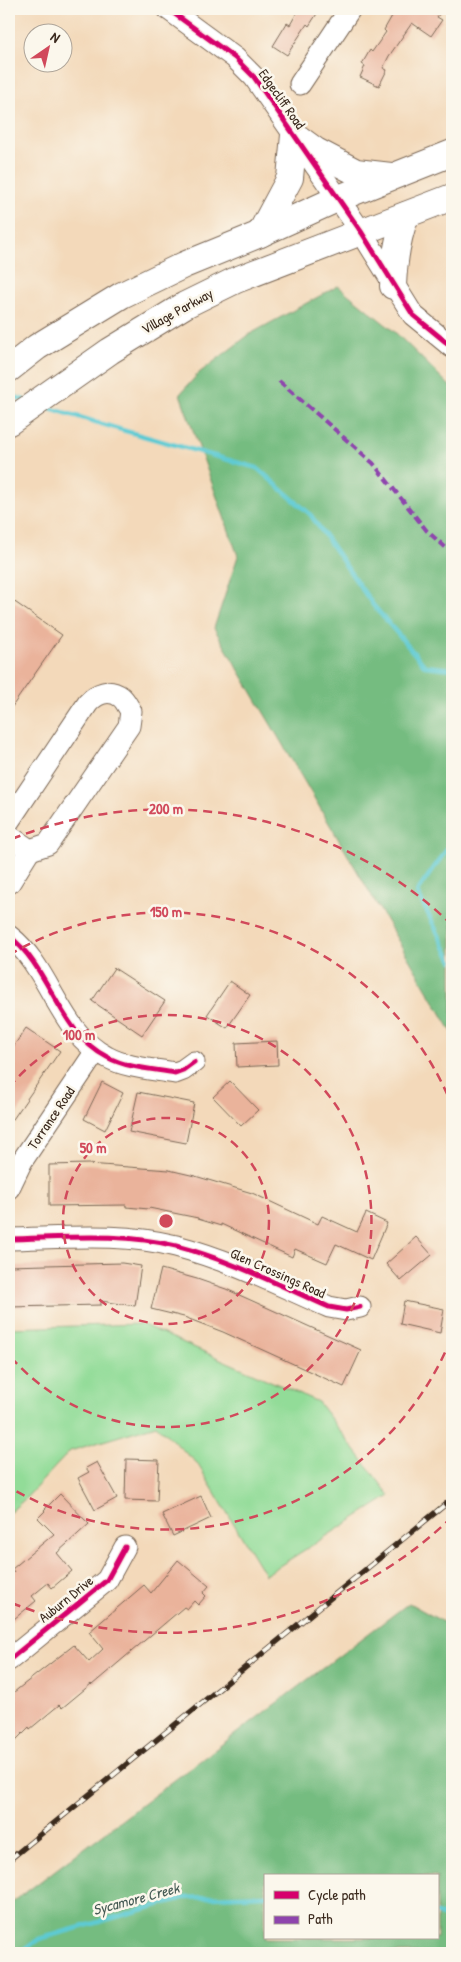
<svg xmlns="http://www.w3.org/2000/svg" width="461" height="1962" font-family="'Patrick Hand',sans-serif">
  <rect width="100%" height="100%" fill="#fbf7ec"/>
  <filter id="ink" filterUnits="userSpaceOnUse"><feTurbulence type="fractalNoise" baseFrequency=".02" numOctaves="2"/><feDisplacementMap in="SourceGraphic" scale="10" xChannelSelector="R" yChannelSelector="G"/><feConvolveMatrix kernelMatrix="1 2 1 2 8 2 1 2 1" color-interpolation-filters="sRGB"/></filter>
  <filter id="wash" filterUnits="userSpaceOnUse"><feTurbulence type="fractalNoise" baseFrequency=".0096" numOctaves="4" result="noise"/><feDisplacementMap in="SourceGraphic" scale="20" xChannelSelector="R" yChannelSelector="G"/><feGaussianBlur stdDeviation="1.12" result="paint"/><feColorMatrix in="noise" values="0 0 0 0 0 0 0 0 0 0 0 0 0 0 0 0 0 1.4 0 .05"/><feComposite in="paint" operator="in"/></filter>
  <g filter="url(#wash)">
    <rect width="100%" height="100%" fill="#f3d9ba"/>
    <polygon fill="#92dc98" stroke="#66835b" points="141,1324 318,1402 390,1496 265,1575 197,1463 156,1425 70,1451 26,1498 9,1513 9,1328"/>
    <g fill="#75bc80" stroke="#58734f" fill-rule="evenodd">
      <polygon points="338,286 395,332 452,388 452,1032 214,628 238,556 180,394 199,373 250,334"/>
      <path d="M409,1603l43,24v326h-443v-48zM265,1876h172v62h-172z"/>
    </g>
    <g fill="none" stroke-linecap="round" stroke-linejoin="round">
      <g stroke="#5dcad3" stroke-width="4.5">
        <polyline points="9,391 15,397 24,400"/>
        <polyline points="46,407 122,430 257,468 310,514 373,605 425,666 452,669"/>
        <polyline points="452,842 417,892 452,961"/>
        <polyline points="437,1913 452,1921"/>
        <polyline points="20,1953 39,1939 183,1898 265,1895"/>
      </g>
    </g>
    <g id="blocks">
      <g fill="#eab39b">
        <polygon points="299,9 320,9 309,26 307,24 287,55 273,46 287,23 290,25"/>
        <polygon points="396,9 443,9 437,17 442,20 431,36 412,23 389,56 383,68 387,70 379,86 360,77 365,66 362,64 370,50 372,52 386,32 384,30"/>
        <polygon points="9,598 62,635 9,711"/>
        <polygon points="114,968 165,1001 142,1035 92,1001"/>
        <polygon points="230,981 250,995 227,1028 207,1015"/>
        <polygon points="26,1028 60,1051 9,1125 9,1053"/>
        <polygon points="277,1041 278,1065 237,1067 236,1043"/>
        <polygon points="230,1081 258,1110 241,1126 213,1097"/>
        <polygon points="102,1082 123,1093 105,1130 84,1119"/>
        <polygon points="138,1092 194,1103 186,1143 129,1132"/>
        <polygon points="88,1164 169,1170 195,1176 252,1193 318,1224 322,1216 357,1232 366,1213 387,1223 371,1260 336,1244 327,1263 295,1249 292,1257 221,1224 221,1226 198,1219 198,1218 149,1208 149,1209 126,1207 126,1205 49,1206 49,1165"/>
        <polygon points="416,1237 432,1255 401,1281 386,1264"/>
        <polygon points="122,1263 141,1266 135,1306 101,1301 101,1305 9,1307 9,1266"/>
        <polygon points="161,1269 197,1279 226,1289 361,1350 344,1387 223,1332 184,1317 151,1309"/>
        <polygon points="404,1301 444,1309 440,1333 400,1324"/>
        <polygon points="126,1459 159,1460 157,1501 125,1500"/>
        <polygon points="97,1462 117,1498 95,1510 78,1478 89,1472 86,1468"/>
        <polygon points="60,1494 89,1524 57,1553 72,1571 52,1588 48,1583 32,1596 36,1601 9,1623 9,1576 14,1572 12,1569 54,1534 38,1518 45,1511 44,1510"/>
        <polygon points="201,1496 211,1518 173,1536 162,1514"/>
        <polygon points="178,1560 209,1586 203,1593 206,1596 198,1605 194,1601 187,1609 184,1607 92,1685 91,1684 62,1708 59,1705 30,1729 29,1727 9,1747 9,1696 74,1645 89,1662 103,1649 89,1632 144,1585 151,1593"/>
      </g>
    </g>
  </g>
  <g filter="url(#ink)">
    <use href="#blocks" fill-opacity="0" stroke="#7b6755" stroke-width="1"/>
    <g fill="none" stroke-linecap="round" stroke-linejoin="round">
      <defs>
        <g id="minor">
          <polyline points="168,9 235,58 254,77 362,233 413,315 452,347"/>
          <polyline points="300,84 350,9"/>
          <path d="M9,821l79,-118c9,-10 21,-15 33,-6 4,3 7,10 10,14l-2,15 -81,118 -18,6 -21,-14"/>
          <polyline points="9,881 10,882 30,850"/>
          <path d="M9,936c42,32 49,96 98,121 20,11 46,12 68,16l8,-3 11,-8"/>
          <polyline points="9,1188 22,1161 96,1051"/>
          <path d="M9,1239c55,-1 113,-7 167,7 54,14 103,39 153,61l17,3 14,-3"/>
          <polyline points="9,1660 107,1580 125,1547"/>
        </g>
        <g id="major">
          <polyline points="260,234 290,178 294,135 316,151 356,172 391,176"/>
          <path d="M393,286c1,-26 4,-47 13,-71"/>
          <polyline points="9,369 37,347 122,295 184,265 260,234 339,198 452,153"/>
          <polyline points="9,422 110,351 185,305 236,280 452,197"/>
        </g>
      </defs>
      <use href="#minor" stroke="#7b6755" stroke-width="23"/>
      <use href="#major" stroke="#7b6755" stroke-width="28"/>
      <use href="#minor" stroke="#fff" stroke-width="21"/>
      <use href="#major" stroke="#fff" stroke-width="26"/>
      <defs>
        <polyline id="rail" points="9,1860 452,1499"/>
      </defs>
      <use href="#rail" stroke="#3b2a1e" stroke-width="5.5"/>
      <use href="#rail" stroke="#fbf7ec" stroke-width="4" stroke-dasharray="11" stroke-linecap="butt"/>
      <polyline stroke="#8e44ad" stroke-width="4" stroke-dasharray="8 4" stroke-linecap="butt" points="279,381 373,463 427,531 452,553"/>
      <defs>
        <g id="cycleway">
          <polyline points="168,9 235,58 254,77 362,233 413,315 452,347"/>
          <path d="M9,936c42,32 49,96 98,121 20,11 46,12 68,16l8,-3 11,-8"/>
          <path d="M9,1239c55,-1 113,-7 167,7 54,14 103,39 153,61l17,3 14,-3"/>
          <polyline points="9,1660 107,1580 125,1547"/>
        </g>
      </defs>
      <use href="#cycleway" stroke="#fbf7ec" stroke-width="8"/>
      <use href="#cycleway" stroke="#d6006c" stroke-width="5"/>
    </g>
  </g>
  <g fill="none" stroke="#d1495b" stroke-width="2.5" stroke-dasharray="9 6">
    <circle cx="166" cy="1221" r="103"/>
    <path d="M9 1087A206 206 0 1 1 9 1355"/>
    <path d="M451 1339A309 309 0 0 1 9 1487M9 955A309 309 0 0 1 451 1103"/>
    <path d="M452 1517A412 412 0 0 1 12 1603M12 839A412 412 0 0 1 452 925"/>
  </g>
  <g text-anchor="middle" stroke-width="5" stroke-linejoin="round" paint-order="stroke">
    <g font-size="14" fill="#3b2a1e" stroke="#fbf7ec">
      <text transform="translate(282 99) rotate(55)" y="5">Edgecliff Road</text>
      <text transform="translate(177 311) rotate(-29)" y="5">Village Parkway</text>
      <text transform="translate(51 1118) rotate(-56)" y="5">Torrance Road</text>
      <text transform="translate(278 1273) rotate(24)" y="5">Glen Crossings Road</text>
      <text transform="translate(66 1599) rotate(-39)" y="5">Auburn Drive</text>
    </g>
    <g font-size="15" font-style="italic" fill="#455a54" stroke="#fbf7ec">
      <text transform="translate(136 1899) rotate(-15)" y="5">Sycamore Creek</text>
    </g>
  </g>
  <circle cx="166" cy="1221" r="8" fill="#d1495b" stroke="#fbf7ec" stroke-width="2.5"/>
  <g font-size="15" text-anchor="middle" font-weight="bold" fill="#d1495b" stroke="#fbf7ec" stroke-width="5" stroke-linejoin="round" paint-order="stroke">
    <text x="166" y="814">200 m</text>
    <text x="166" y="917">150 m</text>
    <text x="79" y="1040">100 m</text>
    <text x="93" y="1153">50 m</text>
  </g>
  <rect width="461" height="1962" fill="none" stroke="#fbf7ec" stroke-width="30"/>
  <rect x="264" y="1874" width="175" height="65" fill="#fbf7ec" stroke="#aea59a"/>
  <rect x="274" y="1891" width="25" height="8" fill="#d6006c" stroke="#aea59a"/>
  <text x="308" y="1900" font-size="15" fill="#3b2a1e">Cycle path</text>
  <rect x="274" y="1916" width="25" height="8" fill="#8e44ad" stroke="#aea59a"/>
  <text x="308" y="1924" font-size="15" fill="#3b2a1e">Path</text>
  <g transform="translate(48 48) rotate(34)"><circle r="24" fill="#fbf7ec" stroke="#aea59a"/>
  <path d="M0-4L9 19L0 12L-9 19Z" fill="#d1495b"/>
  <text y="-8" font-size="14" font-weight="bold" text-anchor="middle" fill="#3b2a1e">N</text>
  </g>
</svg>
